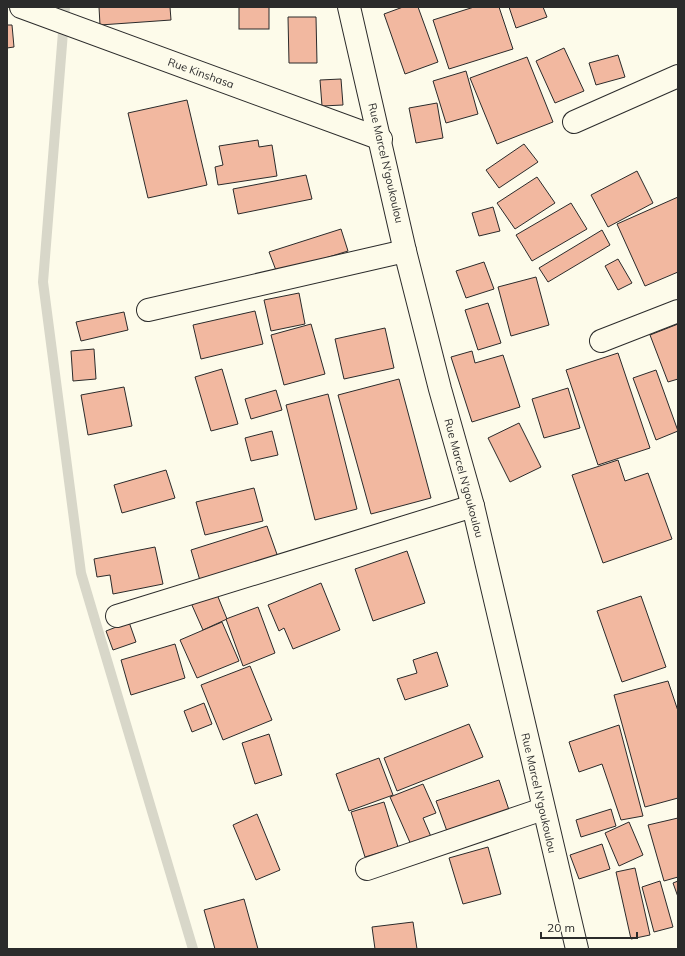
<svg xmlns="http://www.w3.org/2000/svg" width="685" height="956" font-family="Mulish,sans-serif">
  <rect width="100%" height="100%" fill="#fdfbea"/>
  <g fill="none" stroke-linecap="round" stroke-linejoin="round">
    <polyline stroke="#d8d7c9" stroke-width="10" points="65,7 43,282 81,573 193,949"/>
  </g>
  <g fill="#f2b8a0" stroke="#2b2b2b">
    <polygon points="99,7 170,7 171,20 100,25"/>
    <rect x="239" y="7" width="30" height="22"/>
    <polygon points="403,7 418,7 438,62 405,74 384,14"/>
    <polygon points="474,7 499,7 513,49 449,69 433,20"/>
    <polygon points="509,7 543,7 547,17 516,28"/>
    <polygon points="288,17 316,17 317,63 289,63"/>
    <polygon points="7,25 12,25 14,47 7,48"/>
    <polygon points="564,48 584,91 555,103 536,61"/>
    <polygon points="618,55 625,77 596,85 589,63"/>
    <polygon points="527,57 553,122 497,144 470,78"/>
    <polygon points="466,71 478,114 446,123 433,81"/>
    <polygon points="341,79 343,105 322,106 320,80"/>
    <polygon points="187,100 207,185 148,198 128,113"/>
    <polygon points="437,103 443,138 416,143 409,108"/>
    <polygon points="258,140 259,147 272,145 277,176 218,185 215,167 223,165 219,146"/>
    <polygon points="524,144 538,162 499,188 486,170"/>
    <polygon points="637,171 653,203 608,227 591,195"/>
    <polygon points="306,175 312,199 238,214 233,189"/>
    <polygon points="537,177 555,203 515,229 497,203"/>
    <polygon points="678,197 678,272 645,286 617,224"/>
    <polygon points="571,203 587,229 532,261 516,235"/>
    <polygon points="493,207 500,231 479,236 472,213"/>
    <polygon points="341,229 348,251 277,273 269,252"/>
    <polygon points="602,230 610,245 548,282 539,268"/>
    <polygon points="618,259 632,283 618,290 605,266"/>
    <polygon points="484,262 494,289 466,298 456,271"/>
    <polygon points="536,277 549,325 511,336 498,287"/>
    <polygon points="299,293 305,324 271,331 264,300"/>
    <polygon points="488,303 501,343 478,350 465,310"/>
    <polygon points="255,311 263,344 201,359 193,325"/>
    <polygon points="124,312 128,330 81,341 76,322"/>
    <polygon points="311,324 325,374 284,385 271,335"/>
    <polygon points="678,324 678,379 668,382 650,335"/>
    <polygon points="385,328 394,368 344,379 335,339"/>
    <polygon points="94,349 96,379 73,381 71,351"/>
    <polygon points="472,351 475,363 503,355 520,407 472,422 451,357"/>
    <polygon points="618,353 650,448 598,465 566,370"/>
    <polygon points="222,369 238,424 211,431 195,377"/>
    <polygon points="656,370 678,431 656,440 633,378"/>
    <polygon points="399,379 431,498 371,514 338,395"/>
    <polygon points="124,387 132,426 88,435 81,395"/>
    <polygon points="568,388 580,428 544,438 532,399"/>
    <polygon points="276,390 282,410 251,419 245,399"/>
    <polygon points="328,394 357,509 315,520 286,405"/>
    <polygon points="519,423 541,467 510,482 488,438"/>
    <polygon points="272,431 278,455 251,461 245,438"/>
    <polygon points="618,460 625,481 648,473 672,539 603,563 572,475"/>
    <polygon points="166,470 175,498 122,513 114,485"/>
    <polygon points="254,488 263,521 205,535 196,502"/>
    <polygon points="267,526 279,560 201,584 191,550"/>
    <polygon points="155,547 163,584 113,594 110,575 97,577 94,559"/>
    <polygon points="407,551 425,603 373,621 355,569"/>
    <polygon points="321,583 340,630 293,649 284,628 279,631 268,605"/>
    <polygon points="216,592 227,619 203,630 191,603"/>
    <polygon points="641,596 666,667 622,682 597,611"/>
    <polygon points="258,607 275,653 243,666 226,619"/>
    <polygon points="129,622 136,642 113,650 106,631"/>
    <polygon points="222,622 239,661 197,678 180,640"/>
    <polygon points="175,644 185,678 131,695 121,660"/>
    <polygon points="437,652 448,686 405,700 397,679 417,673 413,660"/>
    <polygon points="250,666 272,720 223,740 201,685"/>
    <polygon points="668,681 678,711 678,798 645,807 614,695"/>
    <polygon points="204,703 212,724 192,732 184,711"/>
    <polygon points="469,724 483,757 397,791 384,758"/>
    <polygon points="619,725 643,816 621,820 602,764 579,772 569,742"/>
    <polygon points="269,734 282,775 255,784 242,743"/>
    <polygon points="379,758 393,795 349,811 336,774"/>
    <polygon points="499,780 510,813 448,834 436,801"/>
    <polygon points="423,784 436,813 423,818 432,839 412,847 390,797"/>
    <polygon points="384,802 398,847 365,857 351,812"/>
    <polygon points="611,809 616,826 581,837 576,820"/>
    <polygon points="257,814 280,870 256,880 233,825"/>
    <polygon points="678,818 678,877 664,881 648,825"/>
    <polygon points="629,822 643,855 619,866 605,833"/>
    <polygon points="602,844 610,869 579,879 570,855"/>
    <polygon points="488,847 501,894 463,904 449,858"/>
    <polygon points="635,868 650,935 631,939 616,872"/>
    <polygon points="660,881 673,927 654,932 642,887"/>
    <polygon points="678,881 678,897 673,883"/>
    <polygon points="244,899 258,949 215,949 204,910"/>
    <polygon points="413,922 417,949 375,949 372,927"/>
  </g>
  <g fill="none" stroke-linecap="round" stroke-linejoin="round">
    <defs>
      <g id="minor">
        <polyline points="21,7 381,139"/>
        <polyline points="349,7 405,251 440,389 473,506 577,949"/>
        <polyline points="574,122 678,76"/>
        <polyline points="148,310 405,251"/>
        <polyline points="601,341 678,311"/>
        <polyline points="117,616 473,506"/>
        <polyline points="367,869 543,809"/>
      </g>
    </defs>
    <use href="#minor" stroke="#2b2b2b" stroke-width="24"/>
    <use href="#minor" stroke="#fdfbea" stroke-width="22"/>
  </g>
  <g text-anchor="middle" stroke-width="3" stroke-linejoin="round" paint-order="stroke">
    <g font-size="11" fill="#2b2b2b" stroke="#fdfbea">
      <text transform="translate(201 73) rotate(20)" y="4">Rue Kinshasa</text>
      <text transform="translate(386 163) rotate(77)" y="4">Rue Marcel N'goukoulou</text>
      <text transform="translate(464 478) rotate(75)" y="4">Rue Marcel N'goukoulou</text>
      <text transform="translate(539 793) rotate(77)" y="4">Rue Marcel N'goukoulou</text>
    </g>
  </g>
  <rect width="685" height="956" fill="none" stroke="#2b2b2b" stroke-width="16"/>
  <path d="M541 932v6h96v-6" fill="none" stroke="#2b2b2b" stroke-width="2"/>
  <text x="547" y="932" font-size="12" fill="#2b2b2b" stroke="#fdfbea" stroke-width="3" paint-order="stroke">20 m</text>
</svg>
